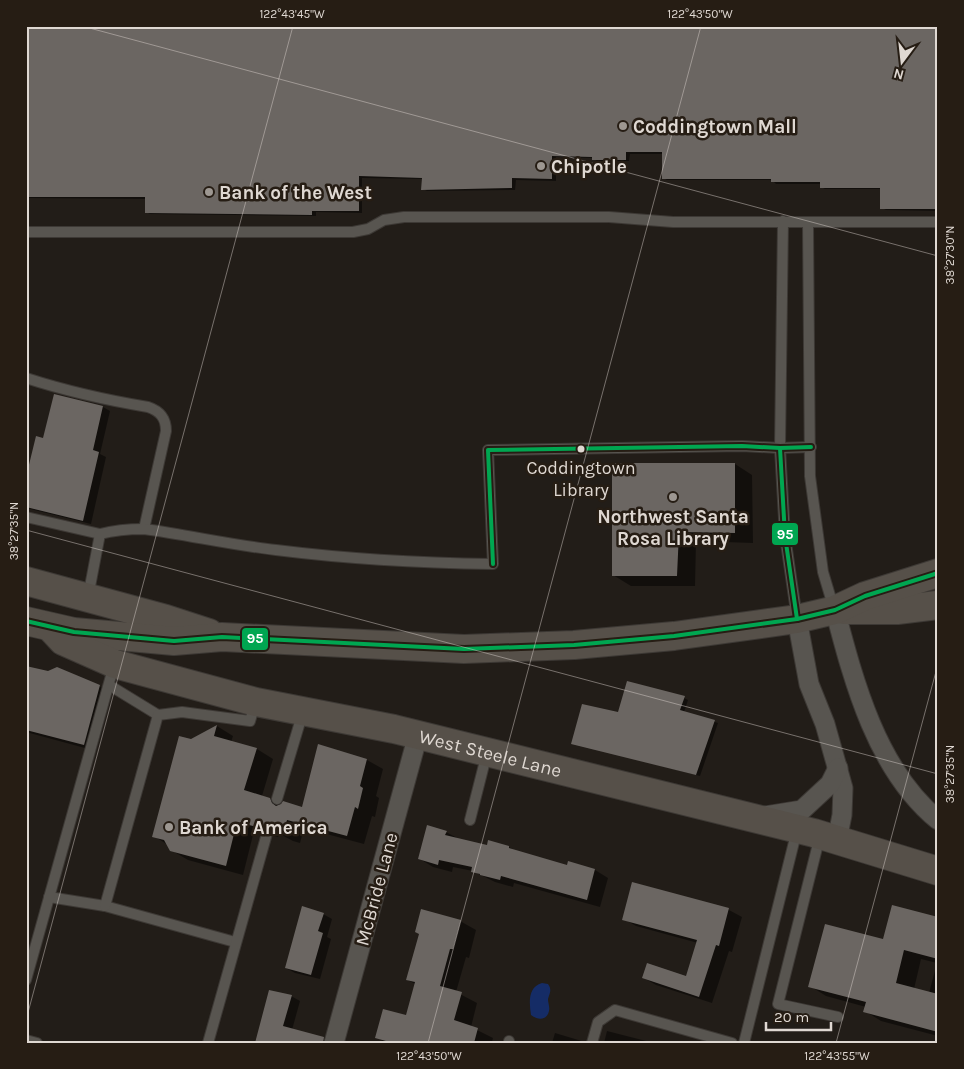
<svg xmlns="http://www.w3.org/2000/svg" width="964" height="1069" font-family="Karla,sans-serif">
  <rect width="100%" height="100%" fill="#221d18"/>
  <path fill="#152c66" d="M542,983l6,1c4,6 2,8 0,15 0,4 2,8 1,12 -2,10 -12,9 -18,4 -2,-13 -3,-28 11,-32z"/>
  <g fill="#0007" fill-rule="evenodd">
    <polygon points="26,26 938,26 938,211 886,210 882,208 882,189 825,189 821,187 821,184 776,184 772,180 667,180 663,178 663,154 630,154 629,161 597,161 593,158 556,157 556,181 516,180 515,190 427,191 423,189 423,179 362,178 362,213 316,212 316,216 150,214 146,212 146,199 26,198"/>
    <polygon points="103,407 110,411 100,454 106,457 91,524 26,508 26,482 44,440"/>
    <polygon points="735,464 752,475 753,543 696,541 695,586 631,586 613,575"/>
    <polygon points="26,672 99,686 112,693 96,751 26,732"/>
    <polygon points="684,698 688,700 684,712 718,723 700,776 573,743"/>
    <polygon points="217,726 233,736 231,742 257,749 273,759 262,796 270,799 282,806 303,808 319,746 367,760 383,769 376,796 379,798 375,817 372,816 364,844 304,828 300,843 293,841 280,834 278,837 254,831 243,875 188,860 171,850 168,845 154,836 191,741"/>
    <polygon points="446,832 459,839 488,847 509,847 517,852 568,867 595,870 608,878 600,907 514,883 513,887 495,882 473,871 453,867 452,872 433,867 420,859"/>
    <polygon points="633,884 729,910 742,917 732,952 729,951 712,1003 656,985 644,978 687,977 698,943 636,926 624,919"/>
    <polygon points="323,914 332,919 327,937 331,939 320,979 295,973 286,968"/>
    <path d="M938,918v118l-57,-15 -16,-10 1,-4 -40,-11 -16,-10 74,-46zM921,959l16,4 -8,30 -15,-4z"/>
    <polygon points="460,921 476,930 469,958 466,957 456,992 477,1003 471,1027 493,1038 492,1042 494,1043 382,1043 383,1041 376,1037 407,1017 415,984 408,980"/>
    <polygon points="291,996 300,1001 292,1030 256,1043"/>
    <polygon points="607,1031 654,1043 604,1043"/>
    <polygon points="555,1033 585,1042 586,1043 552,1043"/>
  </g>
  <g fill="#6b6662">
    <polygon points="26,26 938,26 938,209 880,209 880,188 820,188 820,182 771,182 771,179 662,179 662,152 626,152 626,160 592,160 592,157 552,156 552,179 512,178 512,188 421,190 422,178 359,176 359,211 312,211 312,215 145,213 145,197 26,197"/>
    <polygon points="54,394 103,406 93,450 99,452 83,521 26,507 26,477 36,436 43,438"/>
    <polygon points="612,463 735,463 735,533 679,532 677,576 612,576"/>
    <polygon points="26,666 48,671 57,667 100,685 84,745 26,730"/>
    <polygon points="627,681 685,696 680,710 715,720 696,775 571,744 582,704 618,712"/>
    <polygon points="217,725 214,736 257,748 244,790 270,798 272,803 276,806 281,804 283,801 302,807 318,744 367,759 360,786 363,788 358,809 355,807 347,836 287,820 284,834 275,832 273,826 269,823 264,825 261,828 237,822 226,866 170,851 164,840 152,837 179,736 191,739"/>
    <polygon points="427,825 447,831 445,835 487,845 488,840 509,846 509,848 567,865 568,861 595,869 587,900 501,876 500,880 480,875 480,874 471,872 472,867 439,860 438,865 418,859"/>
    <polygon points="632,882 729,908 719,946 716,945 699,997 642,978 647,963 686,976 697,940 622,920"/>
    <polygon points="892,905 938,917 938,959 904,950 896,983 938,994 938,1032 863,1012 866,1002 808,987 825,924 883,939"/>
    <polygon points="302,906 324,913 318,931 323,933 311,975 285,968"/>
    <polygon points="421,909 461,920 453,949 450,949 440,986 462,992 454,1020 478,1028 474,1043 393,1043 375,1038 383,1009 406,1015 415,982 406,980 419,934 415,932"/>
    <polygon points="269,990 292,995 283,1026 324,1037 323,1043 255,1043"/>
  </g>
  <g fill="none" stroke-linecap="round" stroke-linejoin="round">
    <defs>
      <g id="lane">
        <polyline points="783,221 780,448 785,536 797,618"/>
        <polyline points="808,223 810,476 823,572 834,609"/>
        <polyline points="26,232 353,232 368,229 384,220 404,217 609,217 673,222 938,222"/>
        <path d="M26,378c40,13 80,22 122,29 12,4 18,11 18,24l-22,98"/>
        <polyline points="26,517 100,534"/>
        <path d="M88,597l12,-63c15,-4 28,-5 44,-5 44,6 88,16 132,21 72,9 144,13 217,14l-5,-114 254,-4 38,2 31,-1"/>
        <polyline points="109,685 158,715"/>
        <polyline points="277,799 303,712"/>
        <polyline points="470,820 487,753"/>
        <polyline points="820,836 778,1004 838,1017"/>
        <polyline points="49,897 105,906 235,942"/>
        <polyline points="105,906 158,715 182,712 250,721 255,704"/>
        <polyline points="26,980 114,665"/>
        <polyline points="26,1040 37,1043"/>
        <polyline points="208,1043 268,830"/>
        <polyline points="509,1043 509,1041"/>
        <polyline points="592,1043 598,1022 615,1010 732,1043"/>
        <polyline points="744,1043 797,830"/>
      </g>
      <g id="street">
        <path d="M835,610c19,73 42,160 103,210"/>
        <polyline points="797,619 809,684 825,724 843,788 842,815 837,840"/>
        <polyline points="765,816 802,810 830,784 838,768"/>
        <polyline points="334,1043 418,735"/>
      </g>
      <g id="secondary">
        <polyline points="26,581 166,619 209,633"/>
        <polyline points="844,610 897,610 938,605"/>
        <polyline points="26,621 74,632 174,641 222,637 464,649 574,645 674,636 797,619 835,610 865,596 938,573"/>
        <path id="s1" d="M50,627l13,14 52,23 141,38 138,27 420,104 124,38"/>
      </g>
    </defs>
    <use href="#lane" stroke="#3d3935" stroke-width="12"/>
    <use href="#street" stroke="#3d3935" stroke-width="21"/>
    <use href="#secondary" stroke="#3d3935" stroke-width="30"/>
    <use href="#lane" stroke="#585550" stroke-width="10"/>
    <use href="#street" stroke="#585550" stroke-width="19"/>
    <use href="#secondary" stroke="#565049" stroke-width="28"/>
    <defs>
      <g id="bus-1">
        <polyline points="780,448 785,536 797,619"/>
        <polyline points="493,564 488,450 742,446 780,448 811,447"/>
        <polyline points="26,621 74,632 174,641 222,637 464,649 574,645 674,636 797,619 835,610 865,596 938,573"/>
      </g>
    </defs>
    <use href="#bus-1" stroke="#261d14" stroke-width="8"/>
    <use href="#bus-1" stroke="#00a651" stroke-width="4"/>
  </g>
  <path fill="none" stroke="#dfd8d2" stroke-width="1" stroke-opacity="0.45" d="M82,26l856,230M26,530l912,244M26,1020l267,-994M428,1043l273,-1017M836,1043l102,-379"/>
  <g fill="#9d9791" stroke="#261d14" stroke-width="2">
    <circle cx="623" cy="126" r="5"/>
    <circle cx="541" cy="166" r="5"/>
    <circle cx="209" cy="192" r="5"/>
    <circle cx="673" cy="497" r="5"/>
    <circle cx="169" cy="827" r="5"/>
  </g>
  <circle fill="#dfd8d2" stroke="#261d14" stroke-width="2" cx="581" cy="449" r="4.5"/>
  <g text-anchor="middle" stroke-width="5" stroke-linejoin="round" paint-order="stroke">
    <g font-size="18" fill="#dfd8d2" stroke="#261d14">
      <text x="581" y="474">Coddingtown<tspan x="581" dy="22">Library</tspan></text>
    </g>
    <g font-size="19" font-weight="bold" fill="#dfd8d2" stroke="#261d14" text-anchor="start">
      <text x="633" y="133">Coddingtown Mall</text>
      <text x="551" y="173">Chipotle</text>
      <text x="219" y="199">Bank of the West</text>
      <text x="673" y="523" text-anchor="middle">Northwest Santa<tspan x="673" dy="22">Rosa Library</tspan></text>
      <text x="179" y="834">Bank of America</text>
    </g>
    <g font-size="19" fill="#dfd8d2" stroke="#261d14">
      <text dy="7" stroke="none"><textPath href="#s1" startOffset="462">West Steele Lane</textPath></text>
      <text transform="translate(376 889) rotate(-75)" y="7">McBride Lane</text>
    </g>
  </g>
  <g stroke="#261d14" stroke-width="2">
    <rect x="771" y="522" width="28" height="24" rx="5" fill="#00a651"/>
    <rect x="241" y="627" width="28" height="24" rx="5" fill="#00a651"/>
  </g>
  <g font-size="14" text-anchor="middle" font-weight="bold" fill="#fff">
    <text x="785" y="539">95</text>
    <text x="255" y="643">95</text>
  </g>
  <rect width="964" height="1069" fill="none" stroke="#261d14" stroke-width="55"/>
  <g transform="translate(902 62) rotate(195)" stroke="#261d14" stroke-width="4" paint-order="stroke">
  <path d="M0-4L9 19L0 12L-9 19Z" fill="#dfd8d2"/>
  <text y="-8" font-size="14" font-weight="bold" text-anchor="middle" fill="#dfd8d2">N</text>
  </g>
  <path d="M766 1022v8h65v-8" fill="none" stroke="#dfd8d2" stroke-width="2.5"/>
  <text x="774" y="1022" font-size="15" fill="#dfd8d2" stroke="#261d14" stroke-width="4" paint-order="stroke">20 m</text>
  <rect x="28" y="28" width="908" height="1014" fill="none" stroke="#dfd8d2" stroke-width="2"/>
  <g font-size="12" text-anchor="middle" fill="#dfd8d2">
    <text x="292" y="18">122°43'45"W</text>
    <text x="700" y="18">122°43'50"W</text>
    <text transform="translate(950 255) rotate(-90)" y="4">38°27'30"N</text>
    <text transform="translate(14 531) rotate(-90)" y="4">38°27'35"N</text>
    <text transform="translate(950 774) rotate(-90)" y="4">38°27'35"N</text>
    <text x="429" y="1060">122°43'50"W</text>
    <text x="837" y="1060">122°43'55"W</text>
  </g>
</svg>
